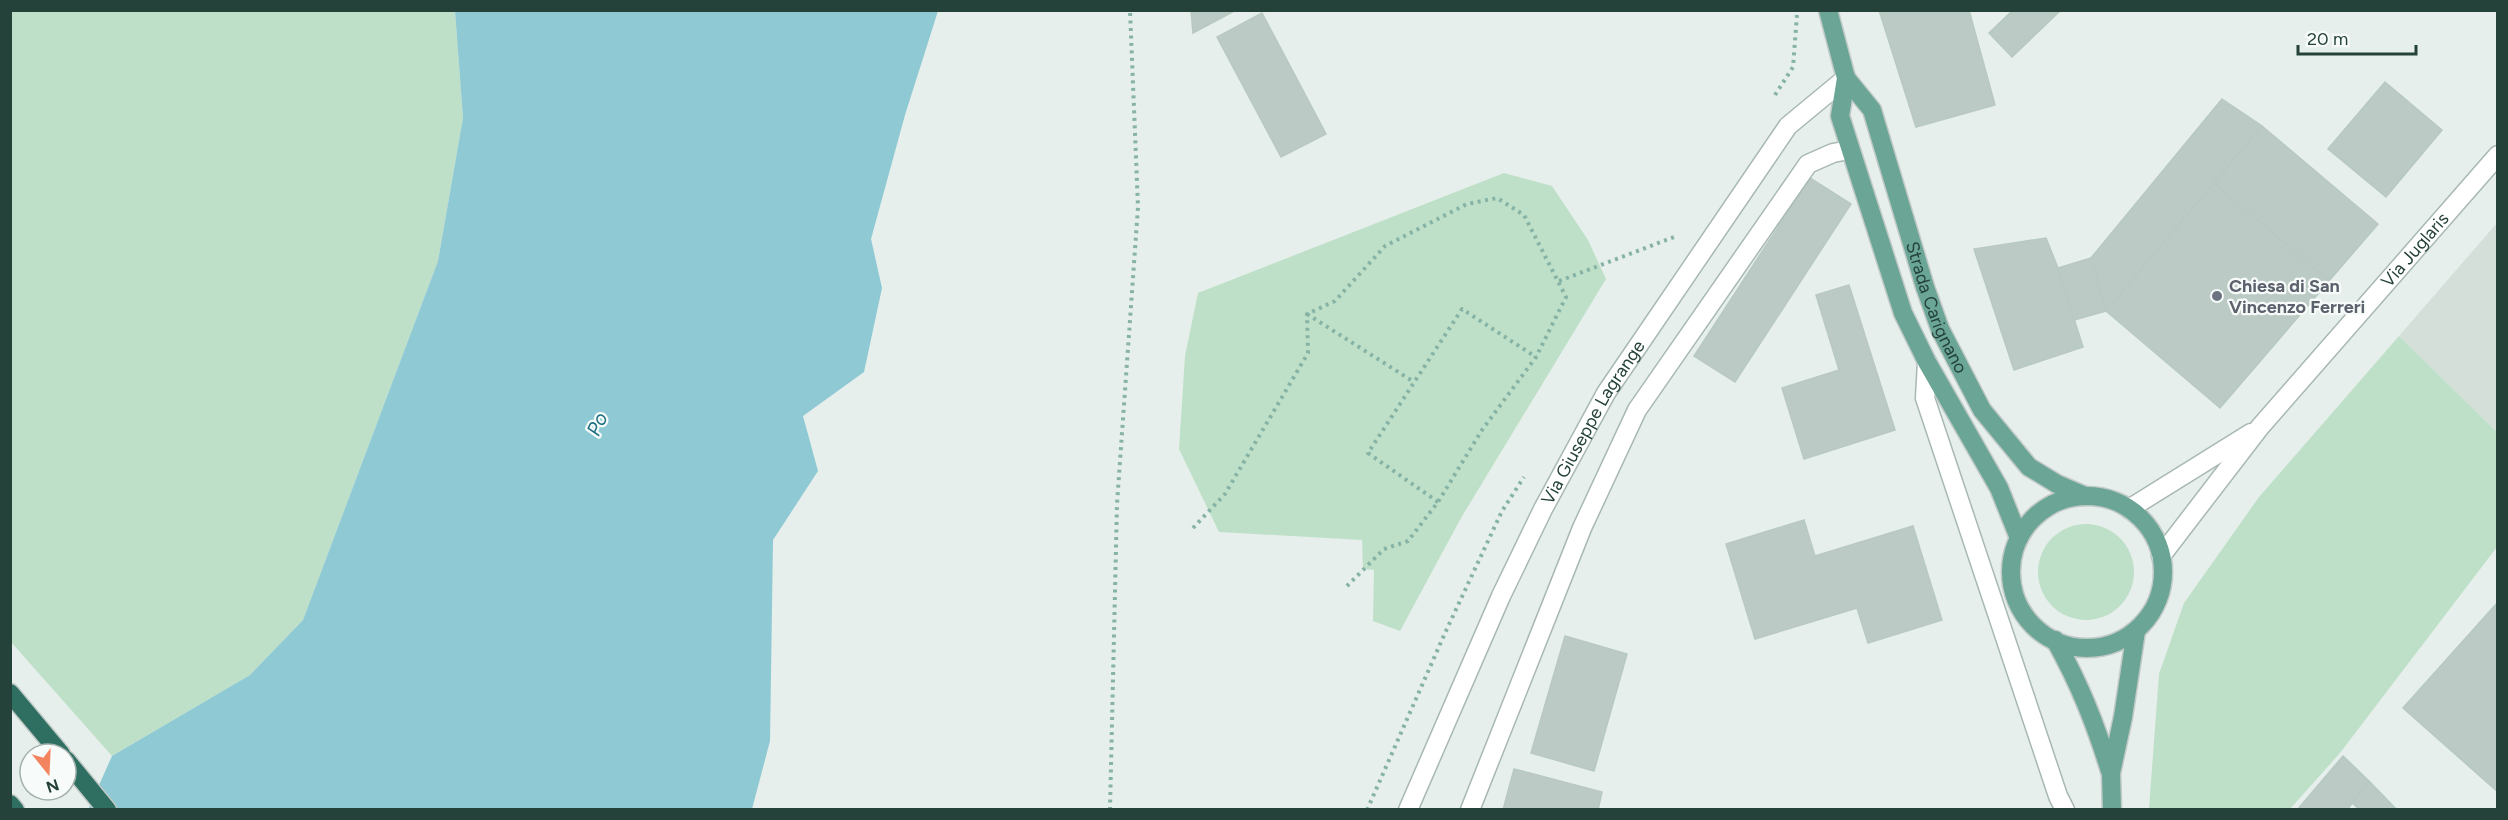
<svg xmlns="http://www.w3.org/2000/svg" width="2508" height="820" font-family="Figtree,sans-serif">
  <rect width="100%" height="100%" fill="#e6efeb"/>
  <polygon fill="#d4dfda" points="2497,223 2497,432 2399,336"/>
  <g fill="#bfe0c8">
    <polygon points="10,11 455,11 463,118 438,261 303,620 250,675 112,756 11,642"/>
    <polygon points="1504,173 1552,186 1588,240 1606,279 1461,518 1400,631 1373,621 1374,570 1363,569 1362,540 1219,532 1179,449 1185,356 1198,293"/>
    <polygon points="2399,336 2497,432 2497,547 2340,753 2290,809 2149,809 2159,674 2184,603 2259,497"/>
    <circle cx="2086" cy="572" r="48"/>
  </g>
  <polygon fill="#8ec9d4" points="455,11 938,11 905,115 871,239 882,288 864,372 803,416 818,471 773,540 770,741 752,809 88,810 112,756 250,675 303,620 438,261 463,118"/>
  <g fill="#bbcac4" stroke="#b8c9c2" stroke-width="1.5">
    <polygon points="1191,10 1236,10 1193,33"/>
    <polygon points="1879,10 1969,10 1995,105 1916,127"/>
    <polygon points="2013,10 2061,10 2012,57 1989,33"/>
    <polygon points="1262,13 1326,134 1281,157 1217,37"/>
    <polygon points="2385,82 2442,130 2386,197 2328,149"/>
    <polygon points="2222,99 2262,126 2106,311 2091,258"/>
    <polygon points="2262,126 2378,224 2329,281 2214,183"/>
    <polygon points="1810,178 1851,204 1735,382 1694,356"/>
    <polygon points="2214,183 2329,281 2220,408 2106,311"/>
    <polygon points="2046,238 2058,268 2083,347 2014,370 1974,249"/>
    <polygon points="2091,258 2106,311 2074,320 2058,268"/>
    <polygon points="1849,285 1895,430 1804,459 1782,388 1839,370 1816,295"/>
    <polygon points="1804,520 1815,556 1913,526 1942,620 1868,643 1857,608 1755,639 1726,544"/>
    <polygon points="2498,602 2498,792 2403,708"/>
    <polygon points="1565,636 1627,654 1594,771 1531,753"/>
    <polygon points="2343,756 2369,781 2347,810 2297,810"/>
    <polygon points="1514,769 1602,792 1598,810 1503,810"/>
    <polygon points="2369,781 2397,810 2360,810 2352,803"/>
  </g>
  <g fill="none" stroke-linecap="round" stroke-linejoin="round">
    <defs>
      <g id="minor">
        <polyline points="1927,362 1925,398 2058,796 2065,810"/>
        <polyline points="2129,509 2251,433"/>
        <path id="s1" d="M2161,556l99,-129 238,-272"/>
        <path id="s2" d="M1408,810l93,-214 42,-87 63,-116 182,-267 58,-48"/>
        <polyline points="1470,810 1582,528 1637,410 1808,164 1833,153 1849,150"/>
      </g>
      <g id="major">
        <polyline points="1828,10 1846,78 1840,116 1903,313 1927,362 1999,488 2019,538"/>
        <path id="s3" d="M1846,78l26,32 53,177 15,42 42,81 47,57 28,17 28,12"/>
        <circle cx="2087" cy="572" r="76"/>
        <path d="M2055,640c25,45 40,83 55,131"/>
        <polyline points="2112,810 2111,773 2123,717 2136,631"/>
      </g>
      <g id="highway">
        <polyline points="10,693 61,754"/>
        <polyline points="66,760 107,810"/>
        <polyline points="10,804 15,810"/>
      </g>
    </defs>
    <use href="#minor" stroke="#a8b8b2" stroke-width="21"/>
    <use href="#major" stroke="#c2cac8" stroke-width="21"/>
    <use href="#highway" stroke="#c2cac8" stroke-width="21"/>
    <g stroke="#86b3a5" stroke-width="4" stroke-dasharray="3 4.5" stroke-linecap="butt">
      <polyline points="1775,95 1793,67 1797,15"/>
      <polyline points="1559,281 1674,237"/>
      <polyline points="1307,314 1414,382"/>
      <polyline points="1438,502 1368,453 1462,309 1536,357"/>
      <polyline points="1193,528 1225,494 1308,353 1307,314 1335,301 1385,246 1467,204 1497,198 1524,215 1566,297 1536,357 1482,430 1438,502 1408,541 1384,549 1347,586"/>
      <polyline points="1110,810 1117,504 1138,207 1130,10"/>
      <polyline points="1367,810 1445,633 1502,511 1524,477"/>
    </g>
    <use href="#minor" stroke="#fff" stroke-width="18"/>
    <use href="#major" stroke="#6aa596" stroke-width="18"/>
    <use href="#highway" stroke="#2f6f62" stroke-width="18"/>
  </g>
  <circle fill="#6b7280" stroke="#f7fbf9" stroke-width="2" cx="2217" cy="296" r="6"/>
  <g text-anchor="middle" stroke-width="4.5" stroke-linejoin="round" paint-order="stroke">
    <g font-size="18" fill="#24423a" stroke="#f7fbf9">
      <text dy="6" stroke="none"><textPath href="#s1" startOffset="398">Via Juglaris</textPath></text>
      <text dy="6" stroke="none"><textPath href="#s3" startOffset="249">Strada Carignano</textPath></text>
      <text dy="6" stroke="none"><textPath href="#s2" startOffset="430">Via Giuseppe Lagrange</textPath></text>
    </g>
    <g font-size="18" font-weight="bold" fill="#5b616d" stroke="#f7fbf9" text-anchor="start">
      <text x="2229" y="292">Chiesa di San<tspan x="2229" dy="21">Vincenzo Ferreri</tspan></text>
    </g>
    <g font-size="20" font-style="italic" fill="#1c6f80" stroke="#f7fbf9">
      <text transform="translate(597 424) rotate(-65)" y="7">Po</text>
    </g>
  </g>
  <rect width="2508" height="820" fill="none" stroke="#24423a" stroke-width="24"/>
  <g transform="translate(48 772) rotate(162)"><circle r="28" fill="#f7fbf9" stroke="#a3b1ad" stroke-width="1.5"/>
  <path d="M0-4.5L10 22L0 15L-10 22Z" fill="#f4845f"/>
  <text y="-9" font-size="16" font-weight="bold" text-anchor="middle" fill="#24423a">N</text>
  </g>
  <path d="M2298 45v9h118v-9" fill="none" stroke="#24423a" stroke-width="3"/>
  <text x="2307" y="45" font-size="18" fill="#24423a" stroke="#f7fbf9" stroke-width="4.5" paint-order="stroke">20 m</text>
</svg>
